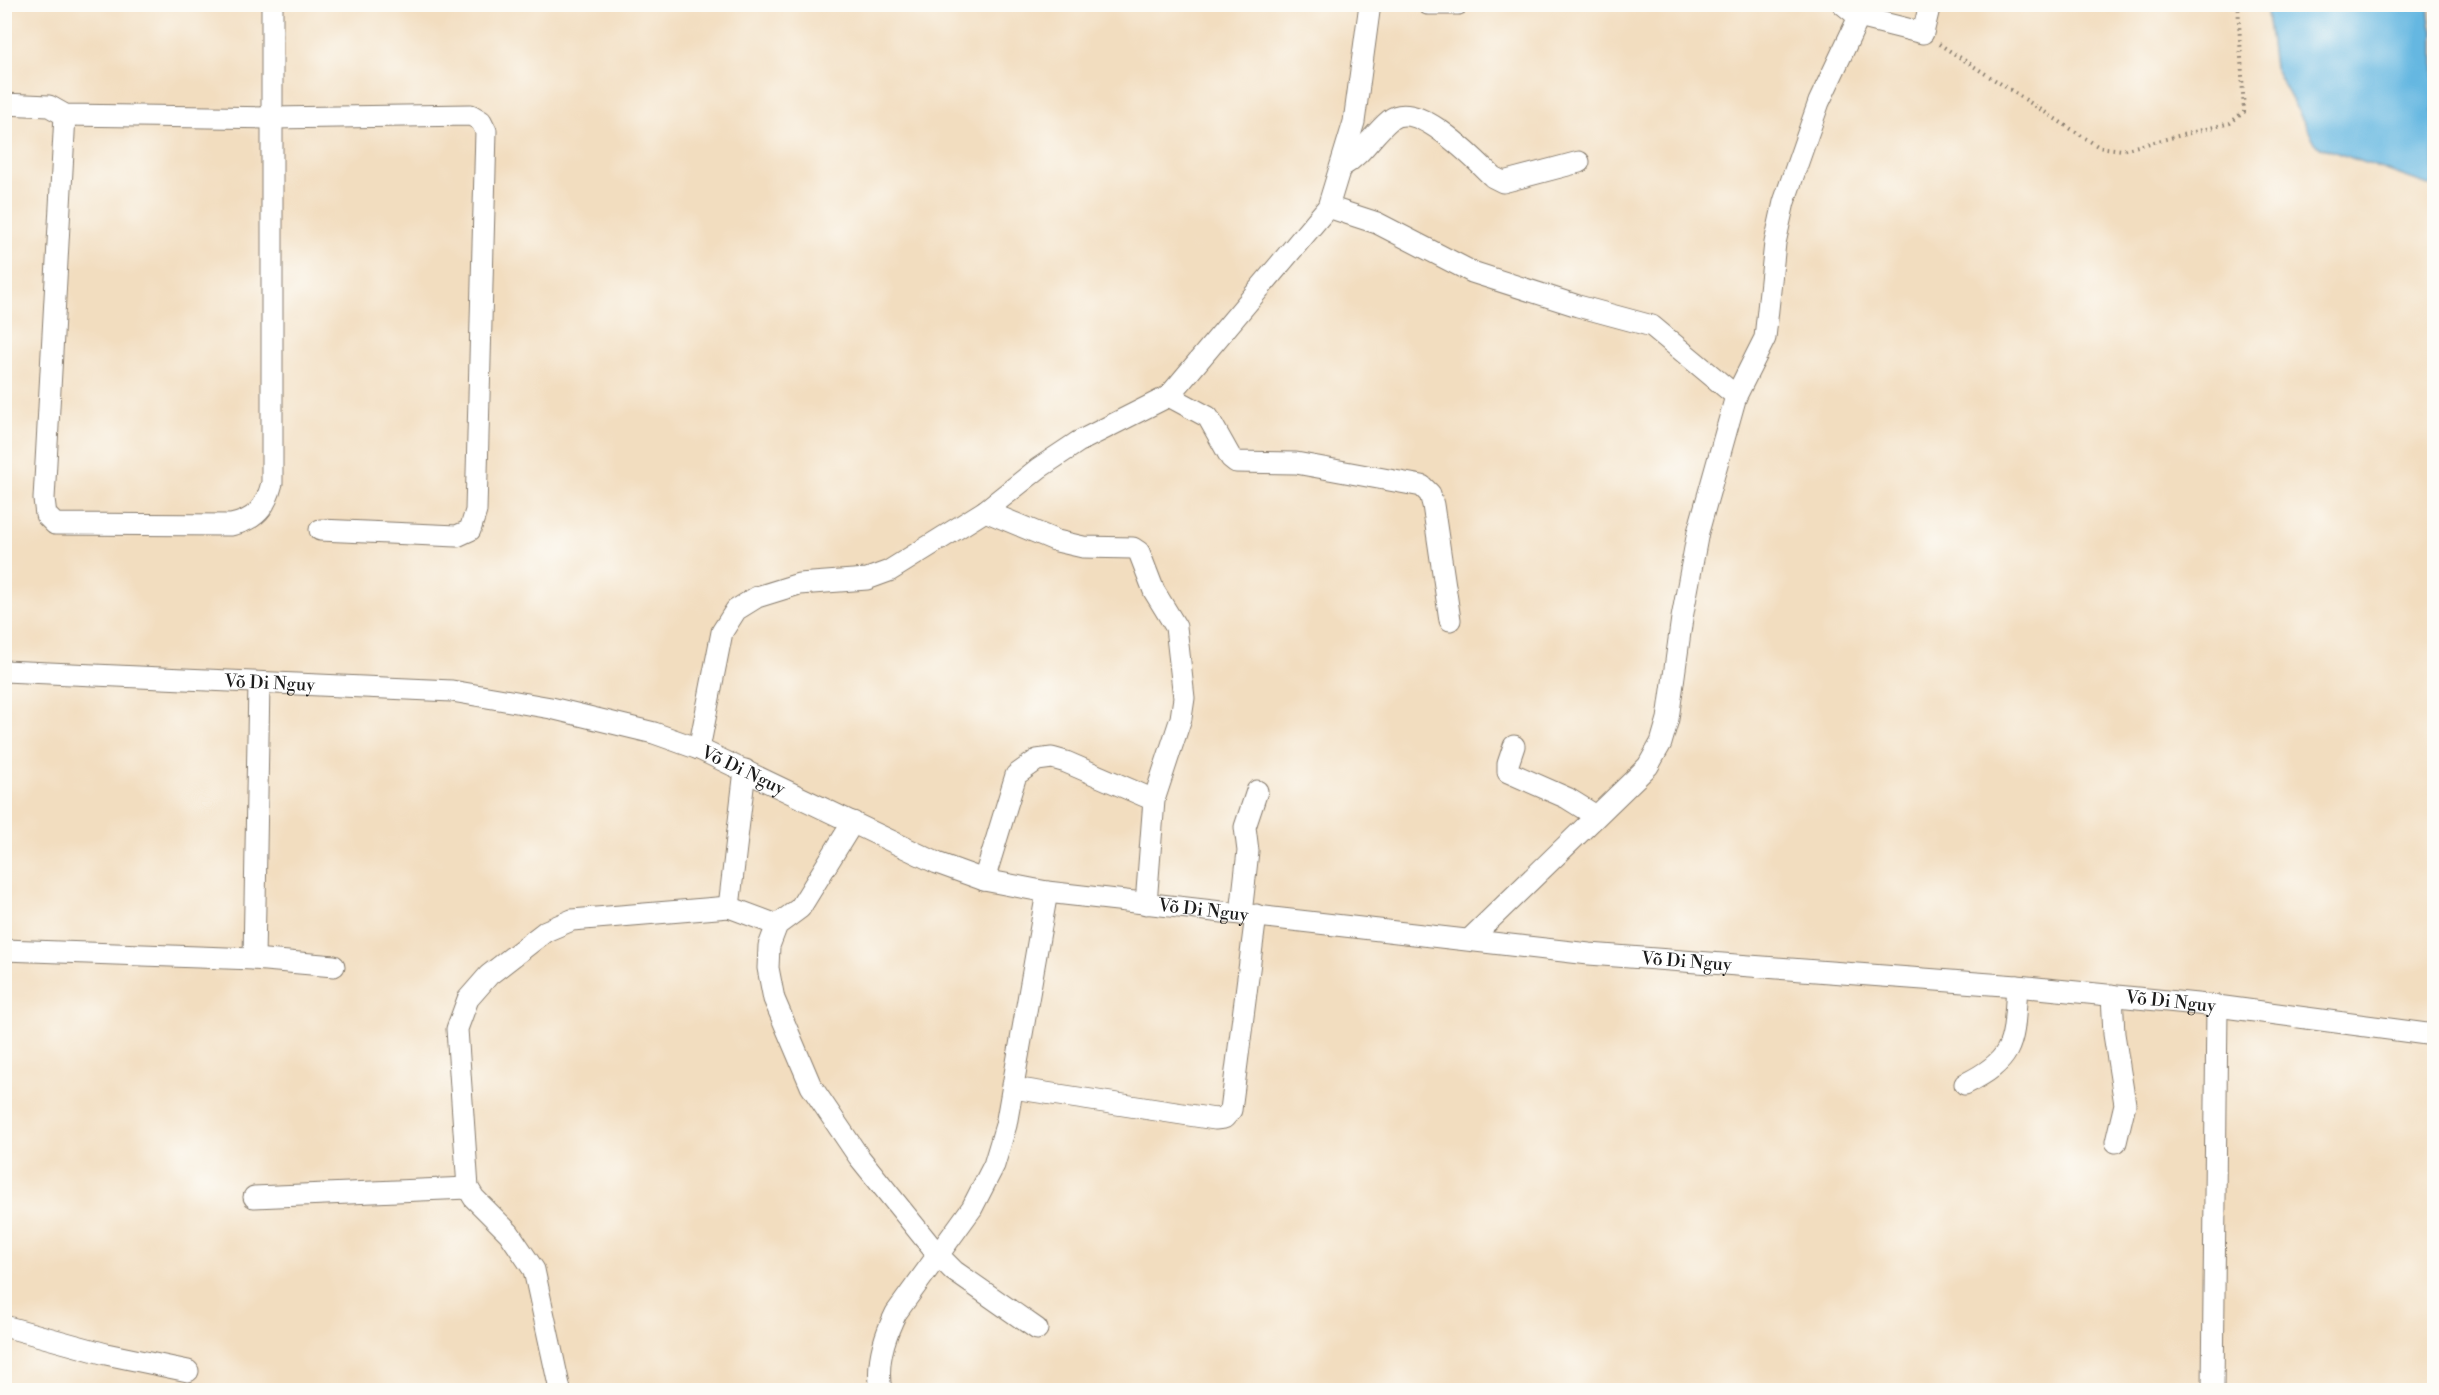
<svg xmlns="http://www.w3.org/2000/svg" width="2439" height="1395" font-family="'Libre Bodoni',serif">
  <rect width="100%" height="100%" fill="#fdfcf7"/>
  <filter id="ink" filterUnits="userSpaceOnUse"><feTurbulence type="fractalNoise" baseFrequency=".0167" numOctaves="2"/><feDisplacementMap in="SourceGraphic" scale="12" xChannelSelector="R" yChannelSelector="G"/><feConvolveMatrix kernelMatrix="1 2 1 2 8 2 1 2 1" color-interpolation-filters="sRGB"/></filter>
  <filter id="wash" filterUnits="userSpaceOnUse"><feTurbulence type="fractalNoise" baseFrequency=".008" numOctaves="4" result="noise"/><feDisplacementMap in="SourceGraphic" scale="24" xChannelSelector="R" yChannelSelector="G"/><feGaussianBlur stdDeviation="1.35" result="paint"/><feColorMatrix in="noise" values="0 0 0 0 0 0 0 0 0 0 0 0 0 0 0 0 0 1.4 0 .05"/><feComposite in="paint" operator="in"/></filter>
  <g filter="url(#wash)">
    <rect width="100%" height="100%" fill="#f2ddbf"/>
    <polygon fill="#65b7e1" stroke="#406a7e" stroke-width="1.5" points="2266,5 2428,5 2430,24 2434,32 2434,187 2317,146 2274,67"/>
  </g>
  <g filter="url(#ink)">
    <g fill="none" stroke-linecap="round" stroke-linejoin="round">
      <defs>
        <g id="minor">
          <polyline points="1428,4 1458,4"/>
          <polyline points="1843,4 1859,17 1923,33 1930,4"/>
          <polyline points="4,104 49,106 65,115 272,118 471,115 481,121 486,131 476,511 470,530 457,536 320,530"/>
          <path d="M65,115l-21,384 2,16 9,9 176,1c25,-5 35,-18 41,-42v-479"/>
          <path d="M1341,167c21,-12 31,-32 49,-47 27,-22 85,40 103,57l10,5 76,-20"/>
          <polyline points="1328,207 1377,223 1472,272 1578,306 1652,326 1736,396"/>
          <polyline points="1169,396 1208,417 1231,458 1236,462 1296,463 1422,486 1430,494 1433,505 1450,620"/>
          <polyline points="985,511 1057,541 1083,547 1133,548 1139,552 1154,591 1176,627 1184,698 1181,718 1154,800 1146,904"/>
          <path id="s1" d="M4,671l448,20 99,17 103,25 45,16 238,114 47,17 63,12 542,62 428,32 200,20 217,29"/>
          <polyline points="1514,746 1508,764 1508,772 1567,798 1596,816"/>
          <polyline points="699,749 722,632 736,610 757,597 799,584 867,579 889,571 985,511 1039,468 1078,442 1169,396 1328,207 1354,122 1370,4"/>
          <polyline points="853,822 800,908 777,925 769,946 768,968 774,999 811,1086 859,1157 937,1254 954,1271 1037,1329"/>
          <polyline points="984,880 1016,775 1037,760 1052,758 1066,762 1154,800"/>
          <polyline points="729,907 745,770"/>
          <polyline points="1241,914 1248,851 1245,827 1257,791"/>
          <polyline points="1470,939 1638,776 1648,766 1661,743 1668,719 1682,618 1698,532 1736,396 1765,338 1775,243 1784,202 1819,102 1859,17"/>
          <polyline points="4,950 254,959 334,966"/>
          <polyline points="254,959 259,683"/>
          <polyline points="2112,995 2114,1034 2125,1104 2116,1142"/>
          <path d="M1965,1084c53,-26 48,-44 52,-98"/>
          <polyline points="1013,1088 1215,1119 1224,1118 1231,1110 1256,915"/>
          <polyline points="254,1197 468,1188"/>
          <polyline points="4,1326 106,1354 188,1371"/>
          <polyline points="560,1390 534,1270 509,1233 474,1198 468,1188 457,1029 468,999 489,975 546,931 572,920 729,907 777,925"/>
          <path d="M881,1390c-5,-26 3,-53 15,-77l76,-105 22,-43 12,-40 41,-233"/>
          <polyline points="2213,1390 2217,1006"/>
        </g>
      </defs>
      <use href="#minor" stroke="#877c6e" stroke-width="23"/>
      <polyline stroke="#877c6e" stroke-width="4" stroke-dasharray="1.5 4.5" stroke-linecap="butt" points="1939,44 2099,147 2122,150 2230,123 2244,112 2238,4"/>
      <use href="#minor" stroke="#fff" stroke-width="21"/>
    </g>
  </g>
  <g text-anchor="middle" stroke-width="6" stroke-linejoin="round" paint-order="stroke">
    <g font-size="18" fill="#1c1c1c" stroke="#fdfcf7">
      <text dy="6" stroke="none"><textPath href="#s1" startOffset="266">Võ Di Nguy</textPath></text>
      <text dy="6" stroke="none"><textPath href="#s1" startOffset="752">Võ Di Nguy</textPath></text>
      <text dy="6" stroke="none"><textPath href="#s1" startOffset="1238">Võ Di Nguy</textPath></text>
      <text dy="6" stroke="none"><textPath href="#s1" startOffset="1724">Võ Di Nguy</textPath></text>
      <text dy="6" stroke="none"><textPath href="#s1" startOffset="2210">Võ Di Nguy</textPath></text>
    </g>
  </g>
  <rect width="2439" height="1395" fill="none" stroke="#fdfcf7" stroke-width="24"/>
</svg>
